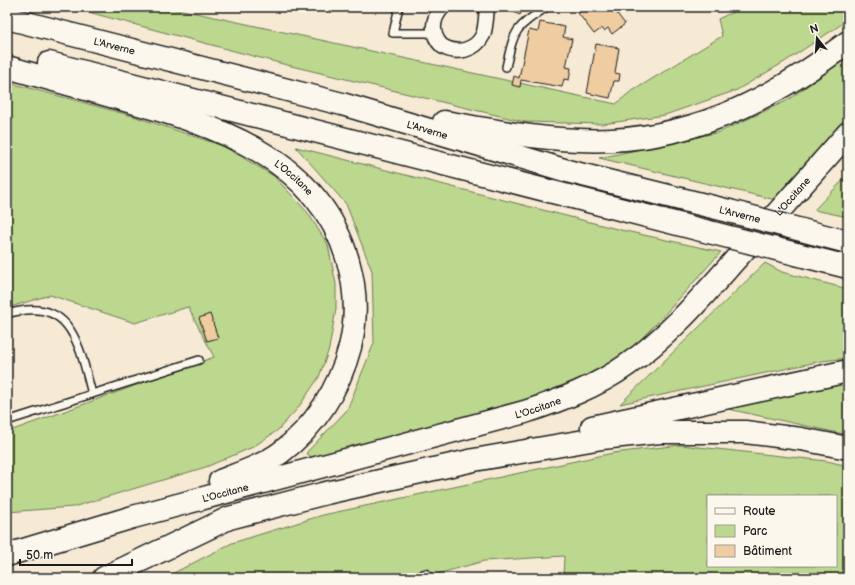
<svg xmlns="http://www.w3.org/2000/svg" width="855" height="585" font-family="'Balsamiq Sans',sans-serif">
  <rect width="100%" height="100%" fill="#f7ead5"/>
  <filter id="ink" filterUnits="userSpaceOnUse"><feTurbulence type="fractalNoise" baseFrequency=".025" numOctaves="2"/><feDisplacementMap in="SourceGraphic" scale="8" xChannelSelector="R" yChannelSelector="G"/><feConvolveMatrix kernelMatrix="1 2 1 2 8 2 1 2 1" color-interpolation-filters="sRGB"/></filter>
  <g filter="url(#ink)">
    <g fill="#bcd78e" stroke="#6c7a55" fill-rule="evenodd">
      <polygon points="69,7 168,7 616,104 629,93 722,36 718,19 744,7 848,7 848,20 786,61 737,90 665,115 603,124 525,122 283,64"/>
      <polygon points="848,57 848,121 776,200 599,158 720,132 786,101"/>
      <polygon points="7,82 133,116 223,146 274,176 308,213 328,245 336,284 336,309 329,349 319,377 298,408 278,430 253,447 206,467 73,507 7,512 7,432 214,357 188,307 135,323 50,295 7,308"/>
      <polygon points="296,147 621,230 721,252 659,321 618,362 550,392 314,459 306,453 347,410 374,343 372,271 346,204"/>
      <polygon points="848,175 848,217 814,210"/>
      <polygon points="765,263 782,272 848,289 848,358 822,361 620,404"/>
      <polygon points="848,383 848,435 728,409"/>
      <path d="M680,445l147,16 21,5v112h-285l1,-22 -80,5 -61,17h-259l68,-35 91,-28 290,-62zM708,496h128v70h-128z"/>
    </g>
    <g fill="#efcda0" stroke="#1c1c1c">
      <polygon points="506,7 523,7 520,15 506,9"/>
      <polygon points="581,7 612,7 625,24 612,34 608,28 604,31 602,28 594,34 578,13 583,9"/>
      <polygon points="540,22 565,27 563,37 572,39 566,67 571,68 569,80 564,79 562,87 521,80 520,87 512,85 514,76 519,78 529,30 538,32"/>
      <polygon points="596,44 619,48 615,73 620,74 619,81 614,81 610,98 587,93"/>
      <polygon points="210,314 218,338 207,341 199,318"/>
    </g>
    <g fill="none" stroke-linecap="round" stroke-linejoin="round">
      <defs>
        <g id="lane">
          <polyline points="399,7 393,33 434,33"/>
          <path d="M506,67c9,-39 8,-38 41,-60"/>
          <path d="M7,314c65,-20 72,31 85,80l-85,27"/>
          <polyline points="92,394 199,360"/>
        </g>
        <g id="street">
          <path d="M443,7c-11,11 -13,27 -1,39 14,9 33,5 41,-11 3,-8 3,-19 4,-28"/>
          <polyline points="424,578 425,577"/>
        </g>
        <g id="highway">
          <path id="s1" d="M7,18l335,86 229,68 158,39"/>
          <polyline points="49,63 709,232"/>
          <path id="s2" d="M7,67c38,11 76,21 114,32 93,26 198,58 227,162 8,28 9,58 2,86 -11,42 -35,80 -70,106 -18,13 -40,20 -60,28"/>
          <path d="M444,122c45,8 89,16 135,18 103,5 189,-37 269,-98"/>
          <polyline points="813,233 848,242"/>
          <polyline points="796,254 848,267"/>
          <polyline points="592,427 848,371"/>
          <path id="s3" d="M7,555l126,-38 392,-105c36,-12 71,-25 102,-47 41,-28 75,-68 108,-105 38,-42 75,-84 113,-127"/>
          <polyline points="104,578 229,518 326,493 474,460 602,438 660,432 745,432 801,439 848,448"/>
        </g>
      </defs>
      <use href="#lane" stroke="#1c1c1c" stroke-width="10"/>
      <use href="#street" stroke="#1c1c1c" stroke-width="17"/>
      <use href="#highway" stroke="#1c1c1c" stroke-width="25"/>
      <use href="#lane" stroke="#fbf7ec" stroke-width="7"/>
      <use href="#street" stroke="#fbf7ec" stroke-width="14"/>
      <use href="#highway" stroke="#fbf7ec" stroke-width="22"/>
      <defs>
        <g id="highway-bridge">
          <polyline points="729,211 813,233"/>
          <polyline points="709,232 796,254"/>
        </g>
      </defs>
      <use href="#highway-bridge" stroke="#1c1c1c" stroke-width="25" stroke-linecap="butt"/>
      <use href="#highway-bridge" stroke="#fbf7ec" stroke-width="22"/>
    </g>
  </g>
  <g text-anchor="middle" stroke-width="3.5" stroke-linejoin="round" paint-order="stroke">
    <g font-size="10" fill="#1c1c1c" stroke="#fbf7ec">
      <text dy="4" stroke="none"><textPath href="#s1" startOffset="111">L'Arverne</textPath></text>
      <text dy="4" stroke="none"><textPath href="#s1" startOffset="435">L'Arverne</textPath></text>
      <text dy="4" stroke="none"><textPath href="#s2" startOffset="310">L'Occitane</textPath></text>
      <text dy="4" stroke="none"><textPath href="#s3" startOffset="887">L'Occitane</textPath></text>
      <text transform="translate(740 214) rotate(14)" y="4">L'Arverne</text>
      <text dy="4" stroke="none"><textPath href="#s3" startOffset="551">L'Occitane</textPath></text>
      <text dy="4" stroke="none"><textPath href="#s3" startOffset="227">L'Occitane</textPath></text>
    </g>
  </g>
  <rect width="855" height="585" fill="none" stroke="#fbf7ec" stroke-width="24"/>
  <rect x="12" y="12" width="831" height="561" fill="none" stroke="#1c1c1c" stroke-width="1.5" filter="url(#ink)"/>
  <rect x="707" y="495" width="130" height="72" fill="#fbf7ec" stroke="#a29f99"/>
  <rect x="715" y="508" width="20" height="6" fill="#fbf7ec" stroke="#a29f99"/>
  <text x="743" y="515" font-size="12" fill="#1c1c1c">Route</text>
  <rect x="715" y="525" width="20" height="12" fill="#bcd78e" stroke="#a29f99"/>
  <text x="743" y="535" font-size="12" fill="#1c1c1c">Parc</text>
  <rect x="715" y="545" width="20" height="12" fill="#efcda0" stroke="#a29f99"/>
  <text x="743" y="555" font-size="12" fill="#1c1c1c">Bâtiment</text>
  <g transform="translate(817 38) rotate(343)" stroke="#fbf7ec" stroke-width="3" paint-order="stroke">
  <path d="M0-3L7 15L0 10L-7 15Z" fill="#1c1c1c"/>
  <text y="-6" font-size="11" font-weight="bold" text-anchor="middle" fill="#1c1c1c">N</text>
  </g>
  <path d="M20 559v6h112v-6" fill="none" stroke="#1c1c1c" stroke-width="2"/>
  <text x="26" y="559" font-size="12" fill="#1c1c1c" stroke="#fbf7ec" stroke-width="3" paint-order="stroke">50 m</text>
</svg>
